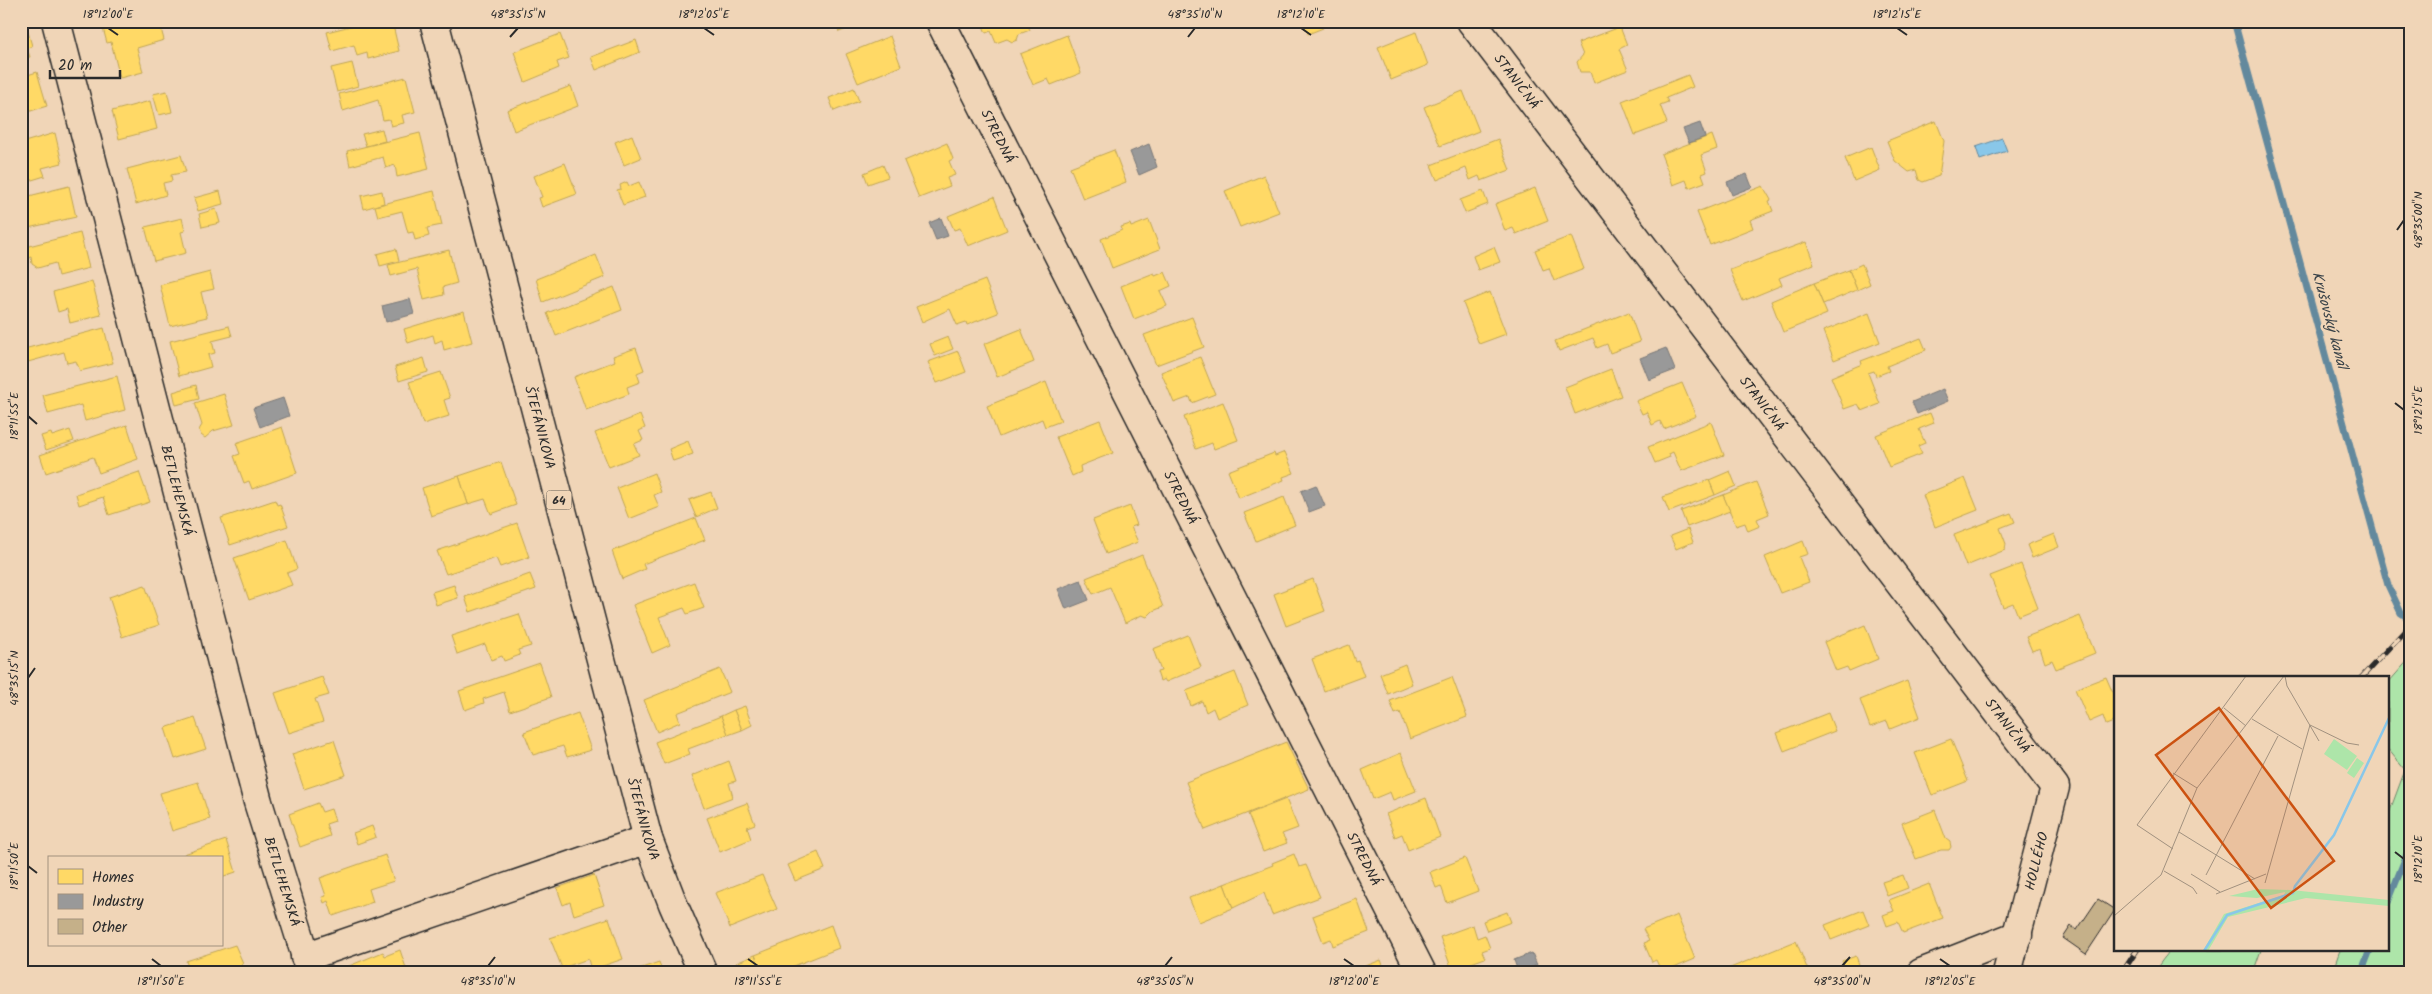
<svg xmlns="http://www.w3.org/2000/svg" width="2432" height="994" font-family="Kalam,sans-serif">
  <rect width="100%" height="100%" fill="#f0d5b7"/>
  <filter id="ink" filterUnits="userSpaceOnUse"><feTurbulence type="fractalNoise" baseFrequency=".02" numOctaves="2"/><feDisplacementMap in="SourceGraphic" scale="10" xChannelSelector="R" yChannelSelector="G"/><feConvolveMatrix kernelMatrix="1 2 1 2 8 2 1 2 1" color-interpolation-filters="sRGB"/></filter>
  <g filter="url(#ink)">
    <g fill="#ade5a9" stroke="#6c886a">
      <polygon points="2411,657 2411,973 2332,973 2340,950 2388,950 2388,816 2405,770 2388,749 2388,683"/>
      <polygon points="2170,950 2261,950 2253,973 2153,973"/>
    </g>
    <polygon fill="#89c7e9" stroke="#63899d" points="2002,138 2007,151 1980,160 1976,147"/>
    <g fill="#ffd966" stroke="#bfa554">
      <polygon points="21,21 25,21 32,46 27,48 30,57 21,59"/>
      <polygon points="101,21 159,21 164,40 137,48 143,72 120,78 111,42 107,43"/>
      <polygon points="370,21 392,21 399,51 368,59 367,53 357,56 354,45 332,51 327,32"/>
      <polygon points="835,21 868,21 839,32"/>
      <polygon points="981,21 1026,21 1030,30 1019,34 1017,40 1012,42 1007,39 996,43 991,31 986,33"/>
      <polygon points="1303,21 1327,21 1321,23 1323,28 1308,34"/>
      <polygon points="1620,27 1627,45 1619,49 1628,70 1594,83 1590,72 1580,72 1577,62 1583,55 1578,43"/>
      <polygon points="1416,32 1428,65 1391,80 1378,47"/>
      <polygon points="560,34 569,58 557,62 559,68 525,82 514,52"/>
      <polygon points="1067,35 1081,73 1051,85 1048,79 1033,85 1020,54"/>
      <polygon points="890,36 901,66 858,83 846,54"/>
      <polygon points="636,40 640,52 596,70 591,57"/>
      <polygon points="352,63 358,86 337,92 331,68"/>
      <polygon points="37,72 47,106 21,114 21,77"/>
      <polygon points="1688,75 1693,87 1666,98 1668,102 1660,105 1667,123 1635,135 1622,101"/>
      <polygon points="406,77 415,112 402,115 404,123 391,126 389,119 383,120 378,100 343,111 339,94"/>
      <polygon points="571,86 578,106 514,131 507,110"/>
      <polygon points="854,88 859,101 834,111 829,98"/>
      <polygon points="167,91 172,112 159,115 153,94"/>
      <polygon points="1463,91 1479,131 1440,146 1424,107"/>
      <polygon points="150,101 157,129 119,139 112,111"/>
      <polygon points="1936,121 1944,141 1939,176 1923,182 1919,180 1916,170 1909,172 1895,161 1887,141"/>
      <polygon points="382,129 385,141 366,146 362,134"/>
      <polygon points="55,133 62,163 42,168 45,176 22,183 21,143"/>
      <polygon points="420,133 429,169 397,177 395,165 386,168 383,157 350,166 347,151"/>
      <polygon points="632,135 641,158 624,165 615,142"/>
      <polygon points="1712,135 1717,149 1701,155 1707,172 1702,174 1705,182 1689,188 1686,180 1673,185 1661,154"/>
      <polygon points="1498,139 1510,170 1481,181 1479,176 1470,180 1466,168 1437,180 1431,165"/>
      <polygon points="947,143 953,159 949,161 955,175 947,178 950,186 919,198 904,161"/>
      <polygon points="1871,147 1880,170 1854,181 1845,158"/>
      <polygon points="1114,150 1126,182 1083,199 1070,167"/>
      <polygon points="181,155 186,172 171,175 172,181 163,183 166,195 136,204 127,169"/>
      <polygon points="565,163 577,194 542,207 539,198 542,197 534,176"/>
      <polygon points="883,165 888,177 868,184 864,173"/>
      <polygon points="1264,175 1279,212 1240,227 1225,191"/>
      <polygon points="627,182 629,186 639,182 645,197 623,205 617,190 621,189 620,185"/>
      <polygon points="69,186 76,217 28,228 21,198"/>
      <polygon points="1763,186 1771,200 1769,201 1773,211 1750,220 1753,228 1710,245 1697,212"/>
      <polygon points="1535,188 1548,221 1516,234 1513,228 1505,231 1495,204"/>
      <polygon points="220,191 223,204 198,211 194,198"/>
      <polygon points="382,191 384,203 364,209 361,196"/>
      <polygon points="434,191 442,225 427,228 429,236 415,240 413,232 408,233 402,211 378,217 375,206"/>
      <polygon points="1483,191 1488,204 1465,213 1460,200"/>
      <polygon points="994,197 1007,230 968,246 960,228 954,230 948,216"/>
      <polygon points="216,209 220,223 202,227 199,214"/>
      <polygon points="182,218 185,231 181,232 186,253 154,261 145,227"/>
      <polygon points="1149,220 1160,249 1112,268 1101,239 1122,230 1121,227 1130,224 1131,227"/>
      <polygon points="80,233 89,268 58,276 55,263 38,268 32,264 31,257 21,260 21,248"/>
      <polygon points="1571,236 1584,269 1554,281 1549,268 1543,270 1535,250"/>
      <polygon points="1806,242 1814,264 1779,278 1782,285 1743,301 1730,270"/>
      <polygon points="1494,247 1500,262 1478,270 1473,256"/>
      <polygon points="396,249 399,261 380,266 377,254"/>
      <polygon points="449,250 457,283 443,287 444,295 424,300 417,269 391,276 388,265"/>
      <polygon points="596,255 605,277 543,302 536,279"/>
      <polygon points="1862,264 1870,284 1857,290 1849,270"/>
      <polygon points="1849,270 1857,290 1823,304 1814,283"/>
      <polygon points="210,272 214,289 201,292 207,317 170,326 160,285"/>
      <polygon points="1165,272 1171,286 1160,291 1167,306 1134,319 1121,286 1154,273 1155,276"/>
      <polygon points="985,280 998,313 967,325 966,322 957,325 950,309 922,322 916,307"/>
      <polygon points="92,281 101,315 70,323 67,309 58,312 53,292"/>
      <polygon points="1814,283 1827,314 1783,332 1771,301"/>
      <polygon points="614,287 622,310 556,336 547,313"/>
      <polygon points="1490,292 1506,334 1479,344 1463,303"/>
      <polygon points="464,311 472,342 444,350 442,340 435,343 433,335 408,343 404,329"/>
      <polygon points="1629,312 1640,342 1610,353 1607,344 1597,348 1593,338 1559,351 1555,341"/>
      <polygon points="1869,313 1880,342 1834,360 1823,331"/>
      <polygon points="1192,317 1204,347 1156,365 1144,335"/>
      <polygon points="229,326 232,336 212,341 215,353 208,355 211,367 179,376 170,341"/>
      <polygon points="104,328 113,363 80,371 76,361 67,363 64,352 28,362 24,349"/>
      <polygon points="1021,329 1034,362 997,377 984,344"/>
      <polygon points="948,337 953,349 935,356 930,344"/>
      <polygon points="1921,338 1926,350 1887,366 1889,371 1876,376 1874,371 1868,373 1880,404 1862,411 1858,404 1844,409 1831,377 1862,364 1861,361"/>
      <polygon points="636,348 644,370 637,373 640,382 627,387 629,394 586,410 574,377 615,361 613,356"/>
      <polygon points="958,351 966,372 937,383 928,362"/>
      <polygon points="1200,357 1215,394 1192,403 1190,397 1174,403 1161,372"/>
      <polygon points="424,358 428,372 399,381 395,367"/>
      <polygon points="1611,369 1621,396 1575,414 1565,387"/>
      <polygon points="441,372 450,398 444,400 449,416 423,424 409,382"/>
      <polygon points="117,376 125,410 85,421 81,405 48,414 43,395"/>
      <polygon points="1046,382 1061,421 1045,427 1042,419 999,437 987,406"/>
      <polygon points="1682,383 1696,416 1664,429 1660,421 1652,425 1647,412 1642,414 1636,401"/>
      <polygon points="196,385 199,399 176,405 173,392"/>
      <polygon points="224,394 234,425 213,431 205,438 201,435 199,430 202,425 195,403"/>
      <polygon points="1223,402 1238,440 1214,449 1212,443 1196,449 1184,417"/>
      <polygon points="1930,413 1934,423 1919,429 1925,443 1918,446 1922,454 1889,467 1876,435"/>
      <polygon points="640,415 645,428 639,431 643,440 634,444 639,455 609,467 595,433"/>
      <polygon points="1100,420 1113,453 1080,466 1081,472 1072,476 1056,437"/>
      <polygon points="1711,422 1724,455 1681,471 1673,452 1669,454 1670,457 1655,463 1648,447"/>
      <polygon points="127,425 138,459 99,473 93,457 46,473 40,455"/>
      <polygon points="282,427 297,473 252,489 249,481 244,483 234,456 240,454 236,443"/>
      <polygon points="70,430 74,441 46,450 41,436 51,433 52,436"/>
      <polygon points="688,441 693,454 673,461 669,449"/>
      <polygon points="1285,452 1294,473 1283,477 1284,480 1239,498 1228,471 1274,453 1275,456"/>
      <polygon points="501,462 516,505 491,514 485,499 468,504 459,476"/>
      <polygon points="1730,471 1736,486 1715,495 1709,480"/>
      <polygon points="139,472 150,502 109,515 103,497 79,505 76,494"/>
      <polygon points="654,473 661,492 654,495 659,507 629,519 617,488"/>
      <polygon points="459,476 468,504 431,516 422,488"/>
      <polygon points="1965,478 1978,510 1935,527 1923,495"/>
      <polygon points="1709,480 1715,495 1669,512 1663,497"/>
      <polygon points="1756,482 1769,514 1757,519 1760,526 1748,531 1745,523 1736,526 1723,495"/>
      <polygon points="711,492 717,508 696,517 689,500"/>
      <polygon points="1723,495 1730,511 1687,527 1681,511"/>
      <polygon points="1284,497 1295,525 1256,541 1244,513"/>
      <polygon points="275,500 277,505 280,504 288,526 230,545 221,518"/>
      <polygon points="1130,506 1137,525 1131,527 1138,542 1106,554 1093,520"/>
      <polygon points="2011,513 2015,522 2000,528 2006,544 2005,550 1966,566 1954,535"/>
      <polygon points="696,518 705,540 643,564 645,569 622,579 612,551"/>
      <polygon points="517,523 529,557 500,567 496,558 446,574 437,551"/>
      <polygon points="1688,529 1693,542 1676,549 1670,536"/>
      <polygon points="2054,534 2059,547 2032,558 2027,545"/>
      <polygon points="287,540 297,569 287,573 292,585 249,600 234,558"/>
      <polygon points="1803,541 1808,554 1799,557 1809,582 1780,593 1765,557"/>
      <polygon points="1142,555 1163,607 1153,611 1147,617 1142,615 1125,623 1110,587 1093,594 1086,578"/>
      <polygon points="2021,564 2038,608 2018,616 2013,603 2003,607 1990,576"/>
      <polygon points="530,574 536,589 470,612 465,597"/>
      <polygon points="1313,579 1325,611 1286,626 1274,594"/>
      <polygon points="694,582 704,608 687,614 684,608 659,617 670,645 652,653 633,605"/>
      <polygon points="145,585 159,625 122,637 109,597"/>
      <polygon points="454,585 458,598 436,605 432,592"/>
      <polygon points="519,614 531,646 518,650 520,655 504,661 502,656 491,660 485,644 457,654 451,636"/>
      <polygon points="2080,616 2095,653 2056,669 2052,660 2045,663 2040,648 2032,651 2026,637"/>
      <polygon points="1865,625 1878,659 1849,671 1847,667 1836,671 1824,642"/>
      <polygon points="1188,635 1201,667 1166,682 1164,679 1160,681 1157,672 1161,671 1153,649"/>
      <polygon points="1349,645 1355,661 1358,660 1364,676 1324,691 1312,659"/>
      <polygon points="540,663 551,697 510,711 504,692 483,699 484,703 465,710 459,691"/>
      <polygon points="1405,664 1412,684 1388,694 1380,674"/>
      <polygon points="720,669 730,692 677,713 680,722 657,732 644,700"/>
      <polygon points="1235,672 1248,705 1217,718 1213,708 1206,712 1202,701 1191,706 1186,691"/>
      <polygon points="322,677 329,695 315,699 323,722 289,733 275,693"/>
      <polygon points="1452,677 1467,717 1410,739 1400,712 1395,714 1390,701"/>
      <polygon points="2106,677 2116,700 2116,721 2106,725 2103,716 2089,722 2075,689"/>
      <polygon points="1907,681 1920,717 1890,729 1887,721 1870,727 1860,700"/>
      <polygon points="745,706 752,725 742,730 734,710"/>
      <polygon points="734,710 742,730 728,735 721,716"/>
      <polygon points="578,713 591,750 567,757 563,746 533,755 524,732"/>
      <polygon points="1828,713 1835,731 1784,751 1777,733"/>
      <polygon points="721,716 728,734 688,749 690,754 664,764 655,742"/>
      <polygon points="195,718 206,749 175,759 165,728"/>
      <polygon points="1951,739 1968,781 1932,795 1915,753"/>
      <polygon points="334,740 346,775 304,789 292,754"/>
      <polygon points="1286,742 1309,789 1205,830 1186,782"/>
      <polygon points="1401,753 1416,791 1393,800 1390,792 1373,799 1362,770"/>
      <polygon points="729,761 736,781 729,783 733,797 704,808 692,776"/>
      <polygon points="198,782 210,819 172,831 160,793"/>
      <polygon points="1426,798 1440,837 1408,850 1402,834 1395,837 1386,814"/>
      <polygon points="1286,799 1298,828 1282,834 1287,843 1263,852 1248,814"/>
      <polygon points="318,803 322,812 331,809 335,821 326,824 330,836 300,847 289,814"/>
      <polygon points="747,803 755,824 747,827 751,839 720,852 707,818"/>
      <polygon points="1935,810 1946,839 1950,842 1951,847 1949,850 1941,850 1916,859 1902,823"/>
      <polygon points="372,826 376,837 357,844 353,833"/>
      <polygon points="226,840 236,872 221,877 221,858 186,858 184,854"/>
      <polygon points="818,852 825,869 795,881 788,865"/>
      <polygon points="1294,854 1299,867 1306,865 1320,897 1272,915 1264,893 1233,908 1224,884 1273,865 1272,863"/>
      <polygon points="385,855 394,881 369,889 373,902 333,916 328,901 324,903 322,897 326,896 320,878"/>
      <polygon points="1465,858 1478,891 1447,903 1441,886 1436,888 1430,872"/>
      <polygon points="594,875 604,905 574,915 570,902 563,905 557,888"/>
      <polygon points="762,875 777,909 730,928 715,893"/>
      <polygon points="1903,875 1908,888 1887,896 1882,882"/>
      <polygon points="1224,884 1233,908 1199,922 1189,898"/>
      <polygon points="1929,884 1943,918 1903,933 1898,922 1887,926 1883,915 1894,911 1889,900"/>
      <polygon points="1357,899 1369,932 1333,946 1331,939 1323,942 1313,916"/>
      <polygon points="1863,910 1869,925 1831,940 1825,925"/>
      <polygon points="1507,912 1511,922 1487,931 1483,921"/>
      <polygon points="1677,915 1695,959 1662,973 1656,960 1652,962 1644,943 1649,941 1643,929"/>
      <polygon points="609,918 623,959 591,970 588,959 562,968 550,938"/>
      <polygon points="831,925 839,948 776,973 762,973 755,955"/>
      <polygon points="1473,925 1477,938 1485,935 1490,948 1482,951 1485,958 1452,970 1440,937"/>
      <polygon points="1796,941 1809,973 1718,973"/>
      <polygon points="235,945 243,963 241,964 244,973 190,973 186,961"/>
      <polygon points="400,950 406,968 394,973 351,973 349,966 383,952 385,956"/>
      <polygon points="755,955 762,973 740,973 736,963"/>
      <polygon points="1856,956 1862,973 1847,973 1842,961"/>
      <polygon points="1381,960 1386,973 1348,973"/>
      <polygon points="659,962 663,973 627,973"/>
    </g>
    <g fill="#999" stroke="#787878">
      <polygon points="1700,123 1705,137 1689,143 1683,129"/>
      <polygon points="1149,144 1157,167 1139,175 1130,152"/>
      <polygon points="1747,174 1752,187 1732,195 1727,182"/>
      <polygon points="941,218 948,236 936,240 929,223"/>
      <polygon points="410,299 414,314 386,322 382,306"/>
      <polygon points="1666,348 1675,370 1649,380 1640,358"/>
      <polygon points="1943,389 1948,401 1917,414 1912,402"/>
      <polygon points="283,398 289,416 260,427 253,408"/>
      <polygon points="1316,485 1325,506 1309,512 1301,491"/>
      <polygon points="1081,580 1089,600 1066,609 1058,589"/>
      <polygon points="1532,953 1537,965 1518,972 1514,960"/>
    </g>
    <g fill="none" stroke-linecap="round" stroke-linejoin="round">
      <g stroke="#63899d" stroke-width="7">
        <polyline points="2234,21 2388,585 2401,613 2411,620"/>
        <polyline points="2388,902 2411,844"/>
        <polyline points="2361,973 2370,950"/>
      </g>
    </g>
    <polygon fill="#c5b089" stroke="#2b2b2b" points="2098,899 2115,910 2086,954 2063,938 2071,926 2077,930"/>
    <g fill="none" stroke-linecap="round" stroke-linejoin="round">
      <defs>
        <g id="minor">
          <path id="s1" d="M56,21l202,781 53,171"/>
          <path id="s2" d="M940,21l482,952"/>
          <path id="s3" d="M1471,21l584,766 -48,186"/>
          <polyline points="305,957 648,839"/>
          <polyline points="1921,973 2018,935"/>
        </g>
        <g id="major">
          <path id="s4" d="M434,21l214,818 25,65 30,69"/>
        </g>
      </defs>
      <use href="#minor" stroke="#2b2b2b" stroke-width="31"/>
      <use href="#major" stroke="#2b2b2b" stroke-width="31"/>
      <use href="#minor" stroke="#f0d5b7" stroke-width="28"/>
      <use href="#major" stroke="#f0d5b7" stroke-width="28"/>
      <defs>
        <g id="rail">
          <polyline points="2361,678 2411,624"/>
          <polyline points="2122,973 2137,950"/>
        </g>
      </defs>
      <use href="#rail" stroke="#2b2b2b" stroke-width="5.5"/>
      <use href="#rail" stroke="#f0d5b7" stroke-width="4" stroke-dasharray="11" stroke-linecap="butt"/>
    </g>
  </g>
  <path fill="none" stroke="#2b2b2b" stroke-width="2" d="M108,28l10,7M704,28l10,7M1301,28l10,7M1897,28l10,7M510,37l8,-9M1188,37l7,-9M2397,230l7,-10M2395,403l9,7M28,416l9,8M28,678l7,-10M2395,852l9,7M28,866l9,7M152,959l9,7M748,959l10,7M1344,959l10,7M1940,959l10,7M488,966l7,-9M1165,966l7,-9M1842,966l8,-9"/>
  <g text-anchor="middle" stroke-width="5" stroke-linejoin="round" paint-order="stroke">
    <rect fill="#f0d5b7" stroke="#665e55" stroke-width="1" x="546.5" y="490.5" width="25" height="19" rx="4"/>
    <g font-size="12" font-weight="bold" fill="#2b2b2b">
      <text x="559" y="504">64</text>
    </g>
    <g font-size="14" fill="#2b2b2b" stroke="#f0d5b7">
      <text dy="5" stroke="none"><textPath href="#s3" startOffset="76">STANIČNÁ</textPath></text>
      <text dy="5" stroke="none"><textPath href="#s2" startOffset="129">STREDNÁ</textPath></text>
      <text dy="5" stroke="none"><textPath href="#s3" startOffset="481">STANIČNÁ</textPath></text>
      <text dy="5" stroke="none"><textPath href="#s4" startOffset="420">ŠTEFÁNIKOVA</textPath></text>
      <text dy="5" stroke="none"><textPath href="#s1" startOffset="485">BETLEHEMSKÁ</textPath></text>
      <text dy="5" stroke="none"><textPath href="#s2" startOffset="534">STREDNÁ</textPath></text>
      <text dy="5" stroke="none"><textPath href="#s3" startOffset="886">STANIČNÁ</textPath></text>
      <text dy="5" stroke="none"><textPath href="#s4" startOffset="825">ŠTEFÁNIKOVA</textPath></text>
      <text dy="5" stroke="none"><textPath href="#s2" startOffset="939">STREDNÁ</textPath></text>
      <text transform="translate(2036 861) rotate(-76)" y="5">HOLLÉHO</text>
      <text dy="5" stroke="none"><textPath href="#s1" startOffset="890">BETLEHEMSKÁ</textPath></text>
    </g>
    <g font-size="15" font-style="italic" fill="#394248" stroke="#f0d5b7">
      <text transform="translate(2330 320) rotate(75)" y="5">Krušovský kanál</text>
    </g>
  </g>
  <g transform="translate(2114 676)">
    <rect width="275" height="275" fill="#f0d5b7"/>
    <path d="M220,63l23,17 -10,14 -23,-16zM243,82l7,5 -10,15 -7,-5zM144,213l33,1 98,10v6l-83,-8 -78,19 -20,34h-5l21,-37 60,-19 1,-3 -28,6 -28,-2z" fill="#ade5a9"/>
    <path fill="none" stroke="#89c7e9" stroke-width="2.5" d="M90,275l23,-36 66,-22 2,-7 39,-51 55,-117"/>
    <path fill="none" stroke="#a1917f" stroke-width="1" d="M171,0l2,10 32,55M110,32l22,18M138,43l50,30M59,97l24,15M65,156l76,47M59,173l-36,-24 109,-149M50,195l29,17 4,6M77,198l29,18M92,199l72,-139M151,207l45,-158 37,18 12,2M102,218l50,-20M0,240l47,-41 36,-87 87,-112"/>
    <path fill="#cc5211" fill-opacity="0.15" stroke="#cc5211" stroke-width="2.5" d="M105,32l115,153 -63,47 -115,-153z"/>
    <rect width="275" height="275" fill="none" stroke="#2b2b2b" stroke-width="2.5"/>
  </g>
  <rect width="2432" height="994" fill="none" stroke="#f0d5b7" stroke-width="55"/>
  <rect x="48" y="856" width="175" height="90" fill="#f0d5b7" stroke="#a1917f"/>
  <rect x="58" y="869" width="25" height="15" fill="#ffd966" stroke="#a1917f"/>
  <text x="92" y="882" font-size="15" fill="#2b2b2b">Homes</text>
  <rect x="58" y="894" width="25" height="15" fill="#999999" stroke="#a1917f"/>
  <text x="92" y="906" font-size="15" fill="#2b2b2b">Industry</text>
  <rect x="58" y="919" width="25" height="15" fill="#c5b089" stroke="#a1917f"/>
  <text x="92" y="932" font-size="15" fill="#2b2b2b">Other</text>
  <path d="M50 70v8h70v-8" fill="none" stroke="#2b2b2b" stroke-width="2.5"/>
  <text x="58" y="70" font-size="15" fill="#2b2b2b" stroke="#f0d5b7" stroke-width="4" paint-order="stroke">20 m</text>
  <rect x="28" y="28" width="2376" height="938" fill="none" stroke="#2b2b2b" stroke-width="2"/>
  <g font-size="12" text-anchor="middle" fill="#2b2b2b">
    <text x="108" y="18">18°12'00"E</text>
    <text x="518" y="18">48°35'15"N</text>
    <text x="704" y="18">18°12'05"E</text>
    <text x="1195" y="18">48°35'10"N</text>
    <text x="1301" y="18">18°12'10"E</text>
    <text x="1897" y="18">18°12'15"E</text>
    <text transform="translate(2418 220) rotate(-90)" y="4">48°35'00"N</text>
    <text transform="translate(2418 410) rotate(-90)" y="4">18°12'15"E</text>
    <text transform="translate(14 416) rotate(-90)" y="4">18°11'55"E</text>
    <text transform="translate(14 678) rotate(-90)" y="4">48°35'15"N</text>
    <text transform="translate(2418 859) rotate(-90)" y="4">18°12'10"E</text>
    <text transform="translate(14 866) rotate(-90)" y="4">18°11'50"E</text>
    <text x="161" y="985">18°11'50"E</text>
    <text x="488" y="985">48°35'10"N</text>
    <text x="758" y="985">18°11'55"E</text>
    <text x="1165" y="985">48°35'05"N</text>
    <text x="1354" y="985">18°12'00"E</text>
    <text x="1842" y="985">48°35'00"N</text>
    <text x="1950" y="985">18°12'05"E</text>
  </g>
</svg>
